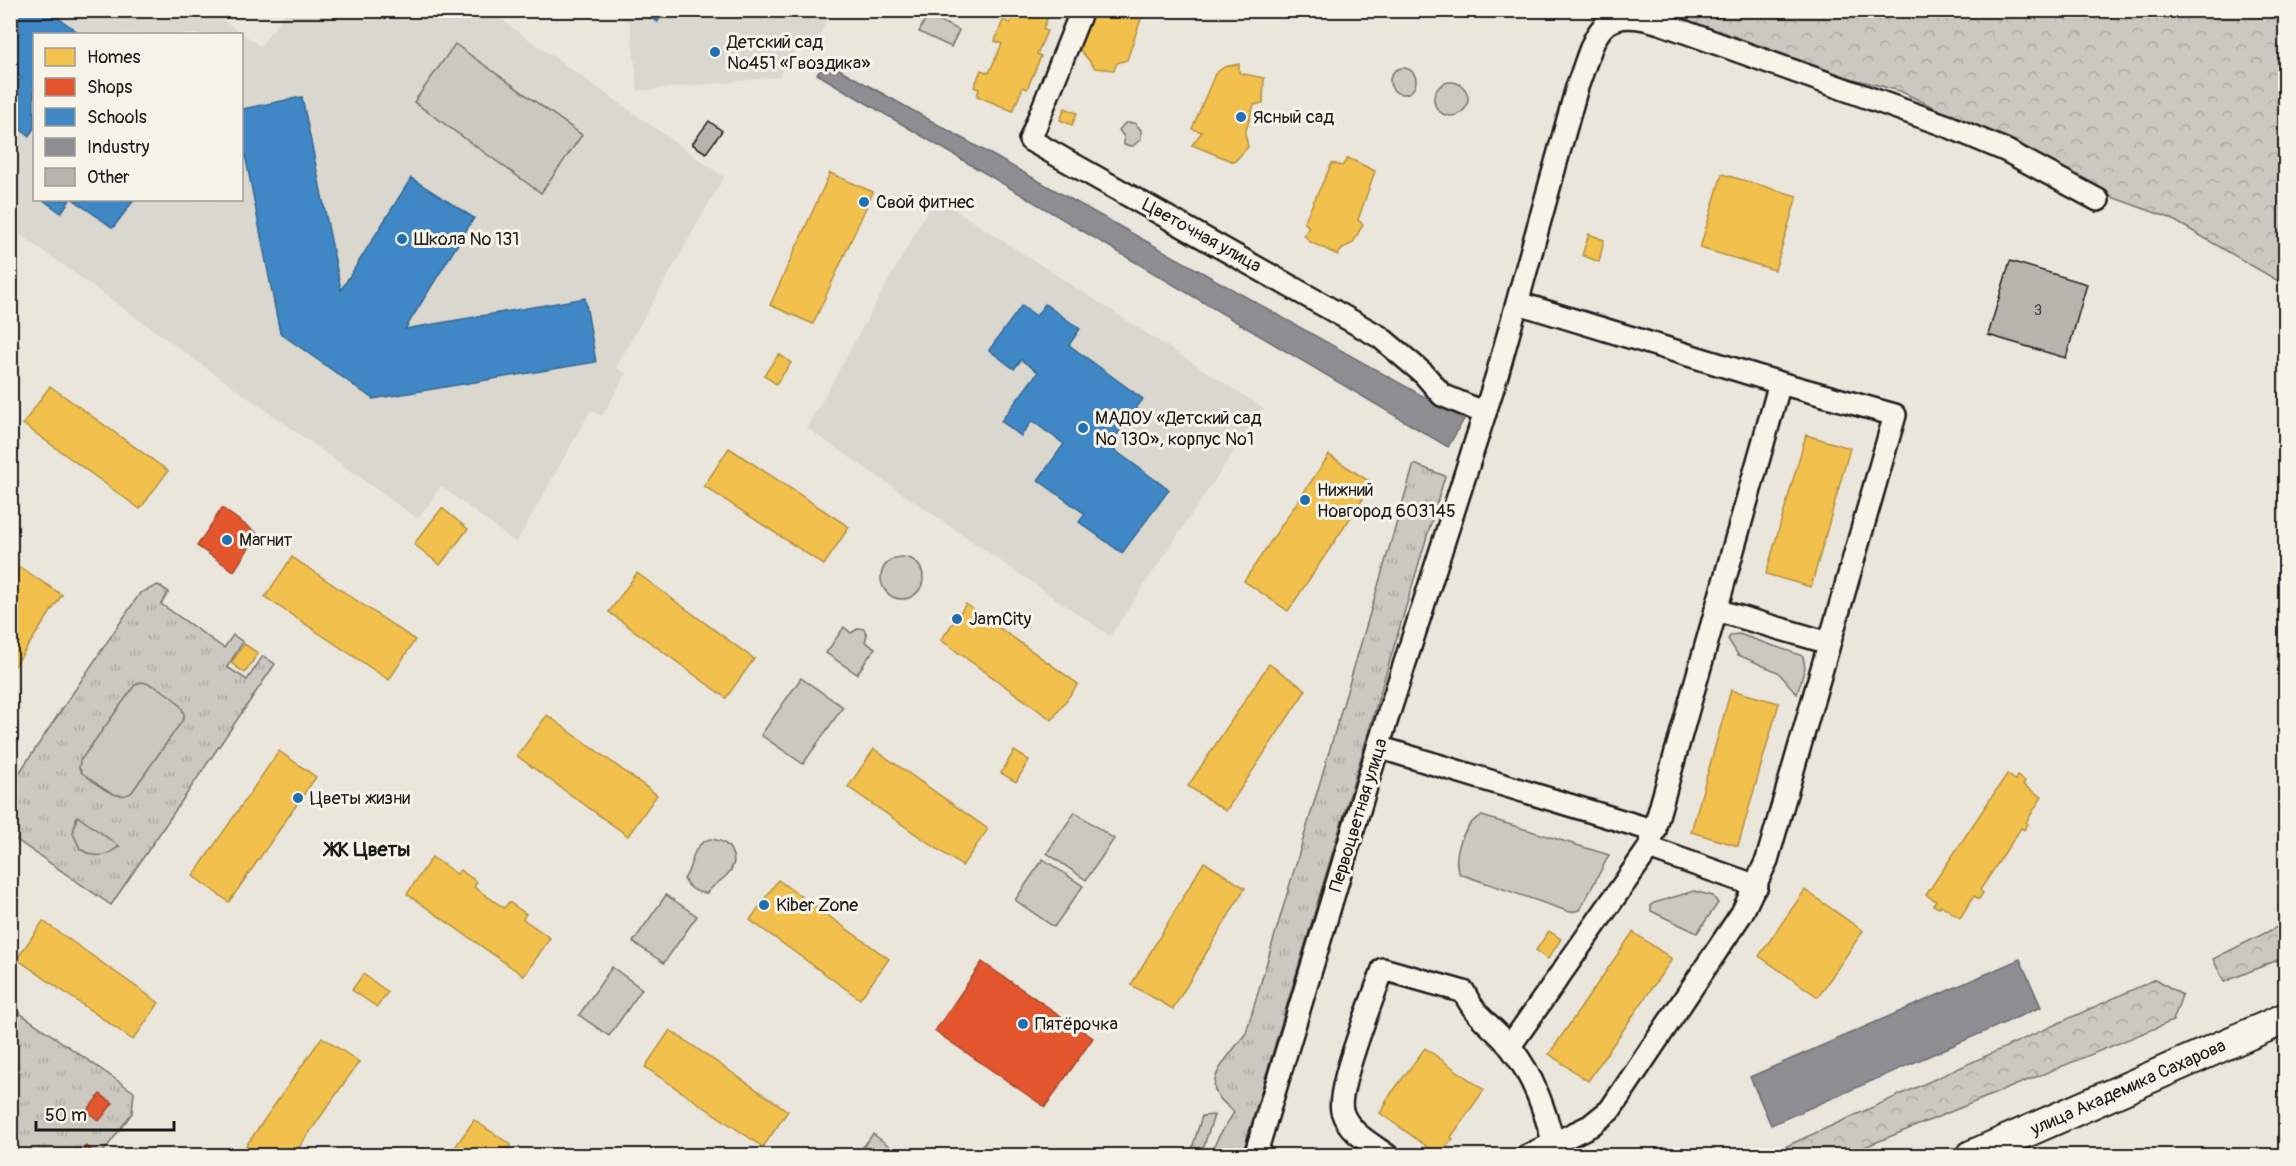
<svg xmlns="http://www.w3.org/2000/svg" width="2296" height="1166" font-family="Pangolin,sans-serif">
  <defs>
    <pattern id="grass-tufts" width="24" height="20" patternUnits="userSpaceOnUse" patternTransform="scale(1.5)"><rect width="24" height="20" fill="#ccc8c0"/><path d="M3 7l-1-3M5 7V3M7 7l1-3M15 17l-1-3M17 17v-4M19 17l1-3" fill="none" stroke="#afaba4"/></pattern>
    <pattern id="forest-crowns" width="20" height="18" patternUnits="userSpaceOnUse" patternTransform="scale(1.5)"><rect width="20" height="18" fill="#ccc8c0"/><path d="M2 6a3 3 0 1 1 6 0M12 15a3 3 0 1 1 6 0" fill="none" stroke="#afaba4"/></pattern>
  </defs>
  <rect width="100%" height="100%" fill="#eae6dc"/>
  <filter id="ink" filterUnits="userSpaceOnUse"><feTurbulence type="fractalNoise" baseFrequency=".0167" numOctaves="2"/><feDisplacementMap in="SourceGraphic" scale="12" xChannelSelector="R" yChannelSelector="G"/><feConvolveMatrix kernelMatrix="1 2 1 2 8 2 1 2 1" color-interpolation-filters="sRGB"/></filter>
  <g filter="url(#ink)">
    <g fill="#dad7ce" fill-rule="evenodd">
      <path d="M11,11h199l50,35 27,-35h202l235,166 -108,190 10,7 -24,42 -11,-6 -75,133 -75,-57 -23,33 -407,-291zM34,34h208v166h-208z"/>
      <polygon points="611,11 830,11 816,44 791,54 779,77 638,91 630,23"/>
      <polygon points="935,197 1263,408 1110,636 807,428"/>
    </g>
    <g fill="url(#grass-tufts)" stroke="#74726e" stroke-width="1.5">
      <path d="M1414,464l31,12 -203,679h-31c6,-20 13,-25 23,-43 -5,-5 -12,-10 -17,-17 -12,-18 19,-47 29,-62z"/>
      <polygon points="158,585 169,592 161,604 224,648 233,635 243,642 227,667 247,680 263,656 275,664 111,905 11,836 11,785 140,593"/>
      <polygon points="11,1007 134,1092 132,1113 101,1155 30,1155 11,1142"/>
      <polygon points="1214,1115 1201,1155 1190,1155 1202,1116"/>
    </g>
    <g fill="url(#forest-crowns)" stroke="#74726e" stroke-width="1.5">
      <polygon points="1592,11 2285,11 2285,285 2170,218 2025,166 2000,139 1900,91"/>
      <polygon points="2285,923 2285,957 2224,982 2213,959"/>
      <polygon points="2156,979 2182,995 2173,1021 1845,1155 1767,1155"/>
    </g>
    <g fill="#ccc8c0" stroke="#74726e" stroke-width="1.5">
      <polygon points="927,15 959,30 951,47 919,32"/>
      <polygon points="455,44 582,135 541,193 414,102"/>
      <circle cx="1403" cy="81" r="13"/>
      <circle cx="1451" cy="99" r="17"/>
      <polygon points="1125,123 1135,123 1141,130 1141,139 1133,146 1124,145 1124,137 1119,130"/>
      <circle cx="902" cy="578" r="21"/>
      <polygon points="844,627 851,633 859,628 864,629 867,635 865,642 875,648 857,674 826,653"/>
      <polygon points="1739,634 1803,656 1805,668 1797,694 1778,672 1738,655 1728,639 1731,635"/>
      <polygon points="801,678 843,707 803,764 761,735"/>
      <path d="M141,682c14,2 45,20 43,36l-52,74c-16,12 -35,-9 -50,-19l-3,-5 1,-7 55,-76z"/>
      <polygon points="1075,812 1114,839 1086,880 1047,853"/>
      <path d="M77,816l42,30c-13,12 -25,12 -39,3l-7,-16z"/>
      <path d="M1482,816l127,39 -29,55 -10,2 -110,-38c-10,-15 4,-53 22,-58z"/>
      <path d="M710,839c15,1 22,8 24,22 -3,17 -18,20 -27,32 -11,0 -18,-4 -23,-14 11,-15 5,-33 26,-40z"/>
      <polygon points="1043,859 1083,886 1054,927 1015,900"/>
      <polygon points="1694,891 1713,896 1718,903 1697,933 1651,911 1651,905 1654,903"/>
      <polygon points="666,895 697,916 664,963 633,942"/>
      <polygon points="612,967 642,989 609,1036 579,1015"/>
      <polygon points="873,1134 901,1155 857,1155"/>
    </g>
    <g fill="#f2c14e" stroke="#b2903f" stroke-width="1.5">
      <polygon points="1015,10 1047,10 1049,13 1043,29 1047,31 1037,54 1041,56 1027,89 1023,87 1013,111 977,96 979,89 974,87 981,70 989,73 1002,44 995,41 1003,20 1010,23"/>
      <polygon points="1092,10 1144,10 1127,60 1117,63 1114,70 1095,68 1078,47"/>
      <polygon points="1239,64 1239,73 1264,78 1263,103 1254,105 1245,133 1248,147 1234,162 1192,145 1202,132 1192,129 1215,74 1224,67"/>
      <polygon points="1065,108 1077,113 1072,125 1060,120"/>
      <polygon points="1348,158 1375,171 1358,220 1363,224 1353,243 1343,248 1338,255 1310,242 1304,235 1309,227 1304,222 1332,163 1342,166"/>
      <polygon points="830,173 873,192 813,324 770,305"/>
      <polygon points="1722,174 1797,196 1775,270 1700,248"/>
      <polygon points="1589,234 1604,240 1599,262 1582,255"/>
      <polygon points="779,354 791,363 776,384 764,375"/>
      <polygon points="50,386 168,471 140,509 23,424"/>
      <polygon points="1806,435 1850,448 1811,587 1766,574"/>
      <polygon points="729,448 849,527 824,565 704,486"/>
      <polygon points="1329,455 1373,484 1288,611 1244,581"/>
      <polygon points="442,508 468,529 440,565 414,544"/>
      <polygon points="292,557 415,640 389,680 265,597"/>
      <polygon points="20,567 62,595 10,673 10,582"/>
      <polygon points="637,573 754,659 726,698 609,612"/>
      <polygon points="966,604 1078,684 1052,720 941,640"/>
      <polygon points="244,644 258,653 245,673 231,663"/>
      <polygon points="1269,664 1306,690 1226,811 1188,786"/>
      <polygon points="1731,690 1779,703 1738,846 1691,832"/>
      <polygon points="547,715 657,795 628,836 517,756"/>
      <polygon points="874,749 988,829 962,866 848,787"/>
      <polygon points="279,751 316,777 229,902 193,876"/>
      <polygon points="1014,751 1029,760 1016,782 1001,773"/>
      <polygon points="2007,774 2015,780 2017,776 2025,781 2023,785 2042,797 2026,822 2028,824 2024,830 2021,828 1980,890 1983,893 1979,899 1974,896 1960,918 1941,905 1939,908 1933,905 1936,901 1926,895"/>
      <polygon points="432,857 457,874 460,870 477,882 474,887 504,908 509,902 526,914 523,919 550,938 524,976 407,894"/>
      <polygon points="1204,862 1245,888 1173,1009 1131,985"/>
      <polygon points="778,880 889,959 860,999 750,920"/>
      <polygon points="1805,890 1863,931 1818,997 1759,956"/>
      <polygon points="43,921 159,1003 133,1040 17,959"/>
      <polygon points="1549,931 1561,939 1548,959 1536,950"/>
      <polygon points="1633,932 1672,959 1588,1081 1549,1054"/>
      <polygon points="363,974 388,992 377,1007 352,990"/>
      <polygon points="670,1030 788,1111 763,1147 645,1067"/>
      <polygon points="322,1037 359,1062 293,1156 239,1156"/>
      <polygon points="1425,1048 1484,1090 1451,1137 1453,1139 1439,1155 1380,1113 1387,1103 1385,1102"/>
      <polygon points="474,1120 511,1145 503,1156 449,1156"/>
    </g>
    <g fill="#e4572e" stroke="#a84529" stroke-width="1.5">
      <polygon points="10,340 19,346 10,360"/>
      <polygon points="222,508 258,534 234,571 197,546"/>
      <polygon points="982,962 1093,1038 1045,1107 935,1031"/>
      <polygon points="100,1094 113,1103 99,1121 87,1111"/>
      <polygon points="86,1146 94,1152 92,1156 80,1155"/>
    </g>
    <g fill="#3f88c5" stroke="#346892" stroke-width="1.5">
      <polygon points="10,10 58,10 54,15 81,34 34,34 34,128 29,136 10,122 10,93 21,78 10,70"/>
      <polygon points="633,10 663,10 658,22"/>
      <polygon points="302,97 341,290 411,178 474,218 405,329 585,298 596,362 373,399 280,333 242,139 242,109"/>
      <polygon points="43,200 70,200 61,213"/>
      <polygon points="74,200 134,200 113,228"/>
      <polygon points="1045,304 1080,329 1069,345 1143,399 1109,446 1169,490 1122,553 1079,522 1085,514 1038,480 1064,444 1032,421 1021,436 1001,421 1038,372 1021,360 1014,369 989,350 1022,305 1036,316"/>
    </g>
    <g fill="#8d8d92" stroke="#6b6b6f" stroke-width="1.5">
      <polygon points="828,63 1464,419 1448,447 817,74"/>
      <polygon points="2020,959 2041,1007 1771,1125 1750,1077"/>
    </g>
    <g fill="#b6b4ac" stroke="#1c1c1c" stroke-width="1.5">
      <polygon points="709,121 722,131 706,153 692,144"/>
      <polygon points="2010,261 2087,284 2066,358 1988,335"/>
    </g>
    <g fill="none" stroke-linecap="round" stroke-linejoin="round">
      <defs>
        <g id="minor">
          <polyline points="1082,10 1030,140 1380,337 1424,374 1442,395 1485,413"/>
          <polyline points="1518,303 1780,383"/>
          <polyline points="1716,610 1829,643"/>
          <polyline points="1378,747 1655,831"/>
          <polyline points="1649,848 1757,886"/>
          <polyline points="1510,1046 1649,848 1780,383 1895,415 1767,860 1742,913 1610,1110 1590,1126 1527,1156"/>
          <path d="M1255,1156l123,-409 119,-372 80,-288c19,-50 19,-84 83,-64l290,104 55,23 93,50"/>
          <path d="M1388,1156c-16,-12 -40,-24 -46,-45 -6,-23 32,-115 41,-142l81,23c12,27 30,34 47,56 23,29 33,61 43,96"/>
        </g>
        <polyline id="secondary" points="1971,1156 2286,1018"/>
      </defs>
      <use href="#minor" stroke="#1c1c1c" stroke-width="26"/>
      <use href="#secondary" stroke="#1c1c1c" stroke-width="34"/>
      <use href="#minor" stroke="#f7f3e8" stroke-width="21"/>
      <use href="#secondary" stroke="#f7f3e8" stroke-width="30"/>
    </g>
  </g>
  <g fill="#1f6fb2" stroke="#f7f3e8" stroke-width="2">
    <circle cx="715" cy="52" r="6"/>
    <circle cx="1241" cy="117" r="6"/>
    <circle cx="864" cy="202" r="6"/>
    <circle cx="402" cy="239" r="6"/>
    <circle cx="1083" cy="428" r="6"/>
    <circle cx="1305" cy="500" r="6"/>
    <circle cx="227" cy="540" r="6"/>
    <circle cx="957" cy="619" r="6"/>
    <circle cx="298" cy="798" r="6"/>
    <circle cx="764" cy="905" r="6"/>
    <circle cx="1023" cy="1024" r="6"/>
  </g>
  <g text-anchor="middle" stroke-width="6" stroke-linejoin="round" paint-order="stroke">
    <g font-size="15" fill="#424240">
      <text x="2038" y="315">3</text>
    </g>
    <g font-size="18" fill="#1c1c1c" stroke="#f7f3e8" text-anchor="start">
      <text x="727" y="48">Детский сад<tspan x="727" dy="21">№451 «Гвоздика»</tspan></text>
      <text x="1253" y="123">Ясный сад</text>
      <text x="876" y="208">Свой фитнес</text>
      <text x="414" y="245">Школа № 131</text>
      <text x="1095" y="424">МАДОУ «Детский сад<tspan x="1095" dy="21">№ 130», корпус №1</tspan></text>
      <text x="1317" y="496">Нижний<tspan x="1317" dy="21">Новгород 603145</tspan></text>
      <text x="239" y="546">Магнит</text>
      <text x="969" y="625">JamCity</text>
      <text x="310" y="804">Цветы жизни</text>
      <text x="776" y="911">Kiber Zone</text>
      <text x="1035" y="1030">Пятёрочка</text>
    </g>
    <g font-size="18" fill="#1c1c1c" stroke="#f7f3e8">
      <text transform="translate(1202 235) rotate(29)" y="6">Цветочная улица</text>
      <text transform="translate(1358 815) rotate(-73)" y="6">Первоцветная улица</text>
      <text transform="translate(2128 1087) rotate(-24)" y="6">улица Академика Сахарова</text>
    </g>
    <g font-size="20" font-weight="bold" fill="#1c1c1c" stroke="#f7f3e8">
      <text x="368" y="856">ЖК Цветы</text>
    </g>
  </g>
  <rect width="2296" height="1166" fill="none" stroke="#f7f3e8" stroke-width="36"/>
  <rect x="18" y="18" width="2260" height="1130" fill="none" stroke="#1c1c1c" stroke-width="2" filter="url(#ink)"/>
  <rect x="33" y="33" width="210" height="168" fill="#f7f3e8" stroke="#9f9d96" stroke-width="1.5"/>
  <rect x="45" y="48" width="30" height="18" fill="#f2c14e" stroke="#9f9d96" stroke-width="1.5"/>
  <text x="87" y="63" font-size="18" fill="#1c1c1c">Homes</text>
  <rect x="45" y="78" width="30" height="18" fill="#e4572e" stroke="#9f9d96" stroke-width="1.5"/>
  <text x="87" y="93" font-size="18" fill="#1c1c1c">Shops</text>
  <rect x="45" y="108" width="30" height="18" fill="#3f88c5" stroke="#9f9d96" stroke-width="1.5"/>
  <text x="87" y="123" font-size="18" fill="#1c1c1c">Schools</text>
  <rect x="45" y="138" width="30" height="18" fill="#8d8d92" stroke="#9f9d96" stroke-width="1.5"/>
  <text x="87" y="153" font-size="18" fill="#1c1c1c">Industry</text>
  <rect x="45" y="168" width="30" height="18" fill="#b6b4ac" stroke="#9f9d96" stroke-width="1.5"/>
  <text x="87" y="183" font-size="18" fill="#1c1c1c">Other</text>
  <path d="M36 1121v9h138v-9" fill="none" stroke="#1c1c1c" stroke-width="3"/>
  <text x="45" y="1121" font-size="18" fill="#1c1c1c" stroke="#f7f3e8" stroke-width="4.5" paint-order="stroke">50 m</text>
</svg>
